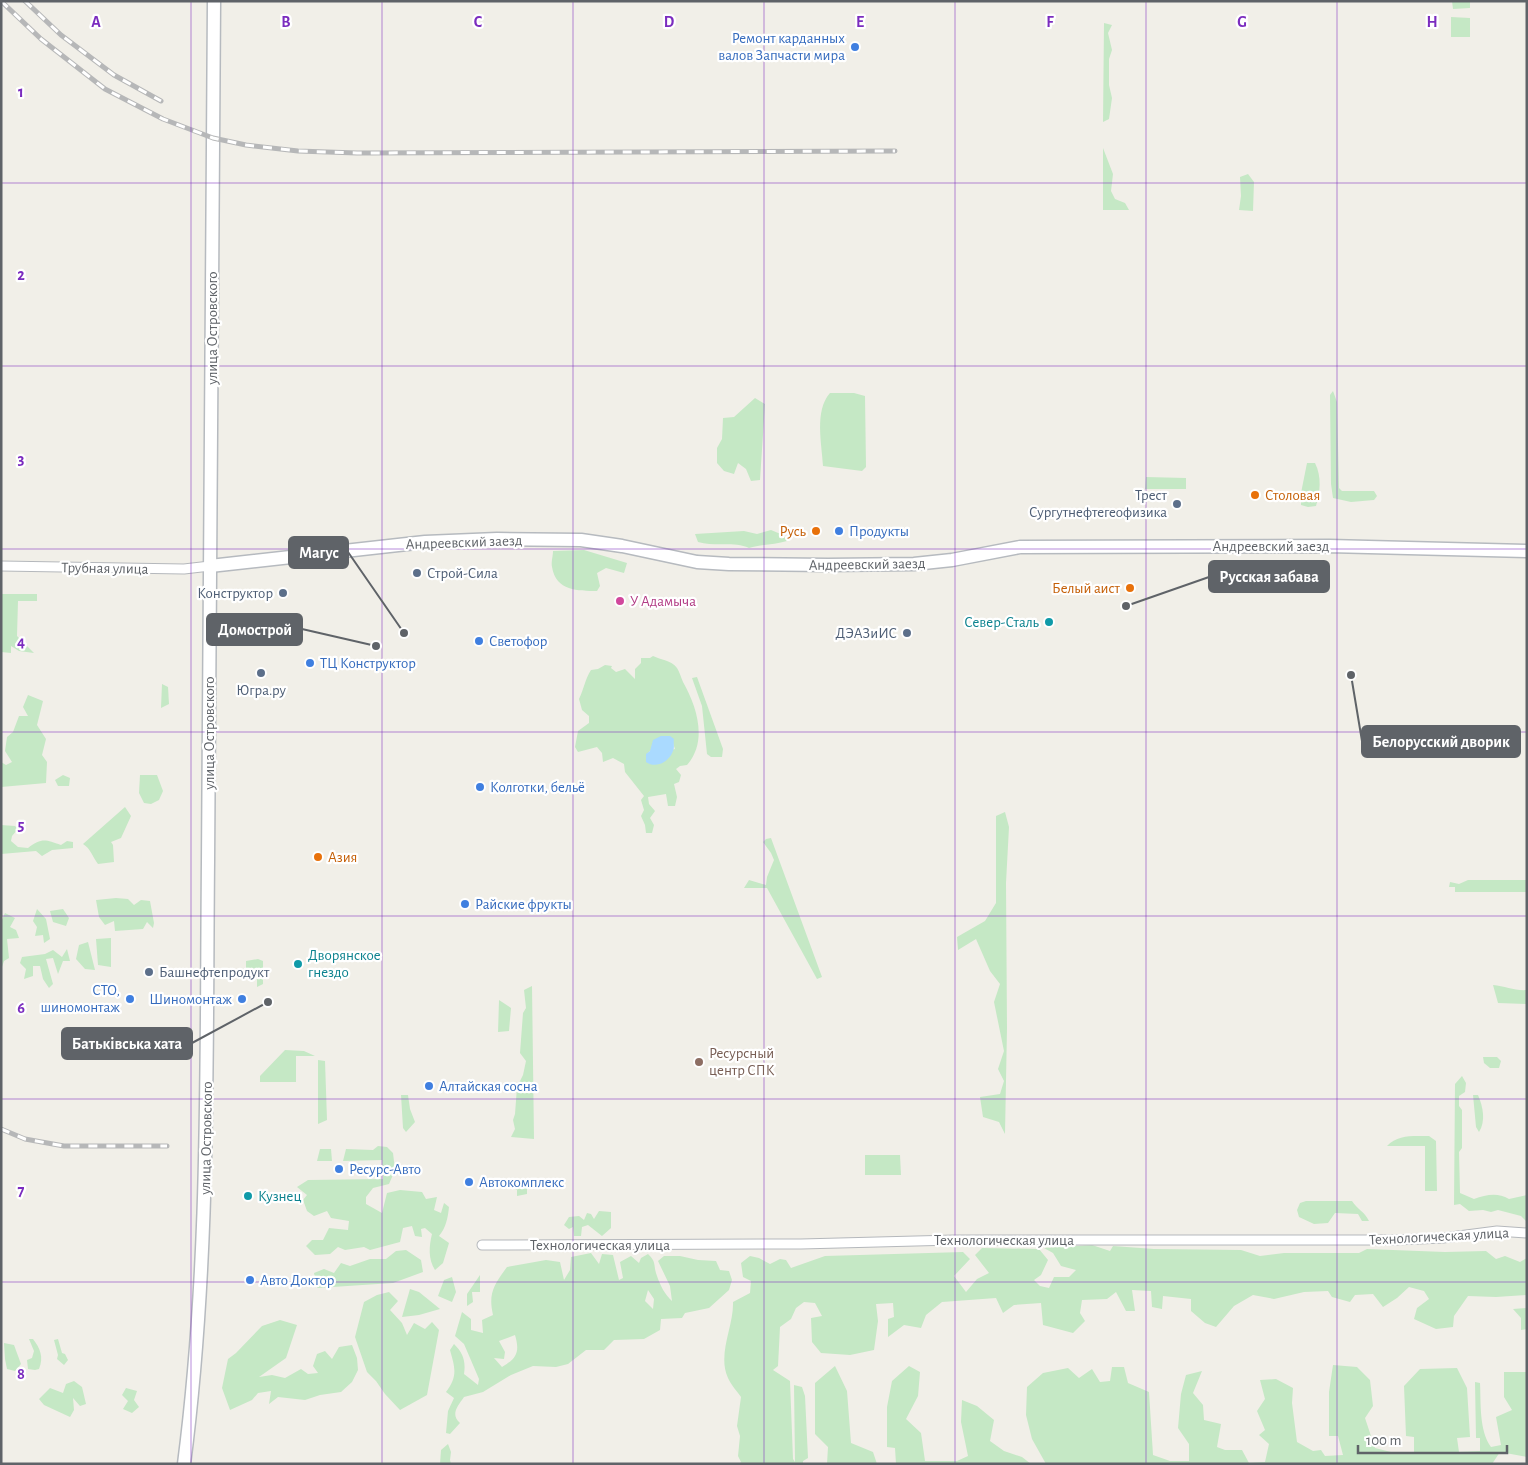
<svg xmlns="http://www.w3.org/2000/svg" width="1528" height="1465" font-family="'Alegreya Sans',sans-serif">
  <rect width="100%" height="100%" fill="#f1efe8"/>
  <g fill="#c5e8c5" fill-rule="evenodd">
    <polygon points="1452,1 1470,1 1470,8 1453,9"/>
    <polygon points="1451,17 1470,18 1470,37 1451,37"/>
    <polygon points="1104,23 1112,25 1108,33 1112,50 1109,59 1109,85 1112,98 1109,119 1103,122"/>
    <polygon points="1103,148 1113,174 1111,191 1115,199 1125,203 1129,210 1103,210"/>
    <polygon points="1248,174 1254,182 1253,211 1239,210 1241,196 1240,177"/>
    <polygon points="1333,391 1337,402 1339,488 1342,491 1374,491 1377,496 1374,500 1351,502 1333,498 1331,484 1330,395"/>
    <path d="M830,393h24l11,3 1,71 -4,4 -39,-5c-1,-22 -9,-55 7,-73z"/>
    <polygon points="755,398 765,404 760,480 751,481 746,469 738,463 734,474 724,471 717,463 717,448 722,439 723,418 734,417"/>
    <path d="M1307,463h8c7,14 5,29 1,43l-8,1 -7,-2v-12z"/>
    <polygon points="1146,477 1186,478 1186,489 1145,489"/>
    <path d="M771,530l12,5 4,6c-13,4 -26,3 -38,7 -15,-7 -33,-1 -51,-6l-3,-8 49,-3 13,3z"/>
    <path d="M584,550l43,13 -3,10 -18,-5 -9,5 3,13 -3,5c-19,0 -41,0 -45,-24 -1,-5 1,-11 1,-16z"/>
    <polygon points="1,594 37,594 37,601 18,601 17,636 34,653 19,651 11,646 11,653 1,652"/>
    <path d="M653,656c8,4 18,4 24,12 2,3 4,9 6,14 14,25 25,59 4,83l-7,1 -4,3 5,6 -2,7 -5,2 3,13 -2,9h-7l-2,-12 -18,3 1,7 6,7 -5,7 4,7 -2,8h-6l-1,-8 -4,-9 3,-6 -3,-10 3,-4 -19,-24 -1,-8 -11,-6 -10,4 -1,-9 -5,-6 -19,5 -3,-5 3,-16 11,-8v-7l-7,-6 -3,-11c5,-10 6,-20 12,-29l7,-1 7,-4 7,1 -1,2 5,4 9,-3 10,10v-10l6,-6v-5h9zM673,743l2,6 -29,6 4,-4z"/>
    <polygon points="697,677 723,749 722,757 711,757 707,754 702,706 692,678"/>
    <polygon points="162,684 168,687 169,704 161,708"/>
    <polygon points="28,695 43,701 37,725 46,739 42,755 47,762 46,783 1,787 1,762 6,765 12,762 5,751 7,737 13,732 19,716 28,716 23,707"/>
    <polygon points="63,775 70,778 69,786 58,786 55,780"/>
    <polygon points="140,775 157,775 163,791 159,800 151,804 144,803 139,793"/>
    <path d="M125,807l6,9 -10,22 -10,4 2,3 1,17 -16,2c-6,-8 -7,-15 -15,-20z"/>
    <polygon points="1005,812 1009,827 1006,883 1007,1028 1005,1134 999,1122 983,1117 980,1097 1000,1094 1004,1081 998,1069 1004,1051 994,1002 1000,984 990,971 976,939 958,950 957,937 985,921 996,903 996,816"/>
    <path d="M1,825l14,1 3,3 -6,7 -1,5 7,6 10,1c14,-11 18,-8 33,-3l6,-4 6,1v6l-21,2 -10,6 -6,-5 -35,3z"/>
    <polygon points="771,838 822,977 817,979 767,888 744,888 749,880 766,885 767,877 774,860 771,853 763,842 766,839"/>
    <polygon points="1468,880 1527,880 1527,892 1455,892 1455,887 1449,887 1450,882 1459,884"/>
    <polygon points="116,898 128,899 134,905 141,900 150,901 154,923 153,928 147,922 143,929 115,931 114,921 105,925 99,917 96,900"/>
    <polygon points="37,909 46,919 50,939 44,943 43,935 35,936 37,927 33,921"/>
    <polygon points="63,909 69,918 66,926 53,922 50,911"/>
    <polygon points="5,913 15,918 10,927 16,930 19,938 7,939 9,958 4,961 1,970 1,922"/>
    <polygon points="111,938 111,967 98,965 96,939"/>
    <polygon points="88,942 95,970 85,969 76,959 79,945"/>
    <polygon points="67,949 70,961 63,961 58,974 53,958 46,959 53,984 49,988 43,979 40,966 33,966 33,976 24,979 26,969 20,963 22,957 45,954 53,950 62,957"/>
    <polygon points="258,959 263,961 263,984 257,987 257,977 252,971 246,970 246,961"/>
    <path d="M1493,985c12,1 22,6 34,5v14l-29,-1z"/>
    <polygon points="532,986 534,1139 511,1137 515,1129 513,1120 515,1114 517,1087 523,1075 526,1061 520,1053 523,1013 526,1008 524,990"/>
    <polygon points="499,1000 511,1008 509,1031 498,1032"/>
    <polygon points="285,1050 304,1051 315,1056 296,1056 296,1082 260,1082 260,1076"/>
    <polygon points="1483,1057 1497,1057 1501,1061 1499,1068 1490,1068 1484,1063"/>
    <polygon points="318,1060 325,1061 327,1120 318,1124"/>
    <path d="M1462,1076l4,7 -1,9 -6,4v10l3,4v38l-3,4 1,41 14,6c12,-4 23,-7 35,0l18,-4v27l-6,-6 -23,-6 -7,2 -8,-2 -14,1 -9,-7 -6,1 1,-121z"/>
    <polygon points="401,1095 408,1095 410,1109 415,1122 406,1132 403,1128"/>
    <path d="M1473,1095h5c5,12 8,26 1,37l-3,-5z"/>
    <path d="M1429,1136l7,5 1,50h-12v-45h-38c11,-12 27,-10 42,-10z"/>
    <path d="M378,1146l9,1 6,6 2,17 -6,14 -16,4 -7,9v7l16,9 5,-20 13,-3 22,2 4,7 11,-2 -3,13 7,3 3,-10 5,4c-1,10 -3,21 -10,29l10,7 -6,20 -8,7c-7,-11 -6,-24 -3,-36l-7,-6 -4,1 1,8 -7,-1 -3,-10 -9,2 -3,14 -30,8 -6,-3 -19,3 -7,-3 -8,7 -15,1 -9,-9 6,-6h11l6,-12 19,2 1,-9 -18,-3 -4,-7 -13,5 -7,-5 -4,-11 4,-5 -10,-8 11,-7 75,-1 -1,-19 -39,1 3,-12 27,1z"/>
    <polygon points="320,1149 331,1149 332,1161 317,1161"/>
    <polygon points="865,1155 900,1155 901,1175 865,1175"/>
    <polygon points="520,1179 522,1185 527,1186 527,1194 517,1196 517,1190 513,1187 513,1181"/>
    <path d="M1306,1201h46c5,8 13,11 17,20h-7l-4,-7 -23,-1 -7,10 -14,1 -15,-7 -2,-7 3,-7z"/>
    <polygon points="599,1211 611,1212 611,1228 602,1236 588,1225 582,1227 581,1236 574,1236 573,1227 569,1229 564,1225 569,1217 579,1216 584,1220 587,1213 591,1214 594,1219"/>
    <path d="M1092,1245l18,6 3,-5 41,3 87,1 19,6 24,-3h75l8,-4 78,3 41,-1 10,8 9,-3 15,6 7,-4v37l-31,2 -28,-1 -14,20 -1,11 -17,2 -22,-10 3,-11 12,-9 -5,-8 -15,-4 -12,11 -14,9 -10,-13 -18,1 -5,7 -18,-5 -4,-6 -24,1 -30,7 -21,-4 -19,11 -18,21 -11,-4 -14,-12v-12l-28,-3 -1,13 -10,-2 -1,-16 -19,-1 3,21h-9l-10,-19 -9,7 -25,1 -2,13 5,8 -12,12 -30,-8 -2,-22 -27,2 -11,8 -7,-15 -54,4 -16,13 -5,13 -17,-3 -16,12v-18l6,-2 -1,-14 -17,1 2,17 -4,29 -24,5 -29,-2 -9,-11 -1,-24 11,-2 -7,-13 -11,-1 -8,6 -5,11 -11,8 -2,39 -5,4 17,11 3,78 2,3 -1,-77 8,2 3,9 3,62 -5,3v3h-64l2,-2 -3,-6 2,-20 -3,-10 4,-29c-4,-6 -10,-12 -13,-19 -11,-24 6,-52 5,-76l17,-9 1,-12 -8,-4 -2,-14 9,-7 9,2 11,6 10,-5 6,1 5,8 34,-12 138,-4 7,7 -16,17 12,16 11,-13 12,-6 -14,-18 7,-7 57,1 9,11 -7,15 -7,5 6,6 9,2 5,-11h15l7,-7 -15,-4 -8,-13 -9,-5z"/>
    <polygon points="406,1250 421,1260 423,1272 393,1283 317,1288 314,1273 324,1269 334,1273 341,1263 350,1266 370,1259 386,1259 396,1251"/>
    <path d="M591,1253l8,11 3,-10 11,1 6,25 4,-2 -3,-16 11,-6 8,7 2,-5 7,-4c9,8 5,12 9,22 3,9 8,19 15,25l-2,-15 -12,-25 6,-5h16l18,4 18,1 4,9 9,1 3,9 -3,10 -20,18 -24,5 -3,5 -21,1 -1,11 -16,9 -30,1 -10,10h-18l-18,14 -12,3 -23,-1 -22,9 -28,17 -19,5c-6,9 -14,17 -4,26l-10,11 -4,-1 2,-22 6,-13 -8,-6c12,-16 9,-24 4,-42l4,-6c9,9 12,17 10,30l14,11 1,-6 -15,-35 -9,-8 7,-24 9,7v11l12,3 -1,-13 11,-5c-5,-22 1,-30 14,-48l39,-7 14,2 4,18 6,-10 1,-13zM648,1290l6,9 -1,10 -8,-8zM515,1335c5,17 2,23 -13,32l-8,-9 10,1 1,-7 -6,-11z"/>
    <polygon points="480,1275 480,1292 472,1292 473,1302 467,1306 467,1294"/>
    <polygon points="452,1277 456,1292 452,1302 438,1296 444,1280"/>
    <polygon points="410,1289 419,1292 440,1309 419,1315 402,1317"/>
    <polygon points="389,1292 398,1301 390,1310 402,1323 407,1335 414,1323 425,1329 432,1322 439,1330 427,1395 400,1410 385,1394 376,1381 367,1372 355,1337 364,1302 377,1295"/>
    <polygon points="1527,1308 1527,1329 1521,1330 1521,1318 1513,1309"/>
    <polygon points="280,1320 297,1325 286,1358 259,1377 272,1375 285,1378 301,1369 308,1374 318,1373 313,1366 317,1354 325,1351 332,1359 339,1347 352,1345 357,1358 358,1370 352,1382 341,1392 320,1395 305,1400 278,1397 269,1404 271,1391 258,1393 252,1400 230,1410 222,1388 228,1359 236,1353 262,1326"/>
    <path d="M29,1339h4c7,9 11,18 6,30l-4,1 -7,-1 -1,-9 5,-2 2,-7z"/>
    <polygon points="58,1339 62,1353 65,1354 68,1360 64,1365 57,1359 58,1355 54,1340"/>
    <polygon points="4,1343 14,1345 21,1364 15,1371 7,1369 5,1359"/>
    <path d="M1333,1365l24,2 13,13 3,26 -8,12 10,30 16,4 23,1v-16l-8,-1 -2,-50 16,-17 37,-1 10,20 3,49 -13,1 2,14 21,-1v-13h-4l-1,-56 5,1c1,20 -1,48 11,64l10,-2 -5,-28 16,-7 -8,-13v-25h23v85l-27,-5 -8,12h-446l-14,-25 -6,-24 1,-28 16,-14 25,-5 11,10 13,-9 8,13 10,-1 2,-14h12l4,16 21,9 4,63 17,6h19v-17l-11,-16 3,-34 5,-19 16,-4 -9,22 10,12 1,15 17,4 -4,23 8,3h17l7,13 16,-1 4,-18 -10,-9 6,-5 -8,-19 8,-12 -5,-19 16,-1 17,9 -1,15 5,39 16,9 8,-1 4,6 18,-1 -5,-19h-9v-44z"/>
    <polygon points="835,1366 847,1391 851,1443 873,1452 877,1464 827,1464 828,1447 815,1434 815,1383"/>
    <polygon points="909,1366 920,1372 918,1396 906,1419 921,1433 925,1461 957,1461 968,1456 961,1422 962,1400 977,1406 994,1420 990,1441 1004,1451 1022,1457 1031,1464 896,1464 895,1448 887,1447 887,1407 892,1381"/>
    <polygon points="74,1381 82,1387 86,1404 80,1406 73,1398 74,1410 70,1417 44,1405 39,1399 50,1388 63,1393 66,1384"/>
    <polygon points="126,1388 137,1391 134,1400 139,1407 132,1413 123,1409 128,1401 122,1395"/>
    <polygon points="448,1444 451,1452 450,1460 451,1464 440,1464 441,1450"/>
  </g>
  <path fill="#aadaff" d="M661,736h9l4,3c-1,4 1,8 -1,12 -4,11 -17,18 -27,11v-8l4,-3 3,-11z"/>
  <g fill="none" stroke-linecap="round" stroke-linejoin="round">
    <defs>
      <g id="street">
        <polyline points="1,566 184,569 210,566"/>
        <polyline points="482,1245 801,1244 954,1240 1395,1240 1443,1238 1497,1231 1527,1233"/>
      </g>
      <g id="secondary">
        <polyline points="210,566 425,542 497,539 581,540 622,546 697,562 729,564 828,565 914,564 952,560 1020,547 1329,546 1527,551"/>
        <path d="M184,1464c26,-200 22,-401 24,-602 2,-287 4,-574 6,-861"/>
      </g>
    </defs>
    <use href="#street" stroke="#b5b8bc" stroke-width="11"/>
    <use href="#secondary" stroke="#b6babf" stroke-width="15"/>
    <use href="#street" stroke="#fff" stroke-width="9"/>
    <use href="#secondary" stroke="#fff" stroke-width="12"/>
    <defs>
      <g id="rail">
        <polyline points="1,1 41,39 105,89 163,119 213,138 246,145 298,151 357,153 895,151"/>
        <polyline points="25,1 61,35 114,75 161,101"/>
        <polyline points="1,1129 25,1139 64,1146 167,1146"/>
      </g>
    </defs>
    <use href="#rail" stroke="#b6b7b8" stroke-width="5"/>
    <use href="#rail" stroke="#fff" stroke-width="3" stroke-dasharray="9" stroke-linecap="butt"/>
  </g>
  <path fill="none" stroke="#7b2cbf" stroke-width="1" stroke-opacity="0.55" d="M191,1v1463M382,1v1463M573,1v1463M764,1v1463M955,1v1463M1146,1v1463M1337,1v1463M1,183h1526M1,366h1526M1,549h1526M1,732h1526M1,916h1526M1,1099h1526M1,1282h1526"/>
  <g fill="#3f7fe0" stroke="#fff" stroke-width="2">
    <circle cx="855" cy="47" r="5"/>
    <circle cx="839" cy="531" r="5"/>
    <circle cx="479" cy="641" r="5"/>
    <circle cx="310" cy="663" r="5"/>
    <circle cx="480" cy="787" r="5"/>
    <circle cx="465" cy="904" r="5"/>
    <circle cx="130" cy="999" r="5"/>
    <circle cx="242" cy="999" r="5"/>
    <circle cx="429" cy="1086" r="5"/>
    <circle cx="339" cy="1169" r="5"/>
    <circle cx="469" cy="1182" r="5"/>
    <circle cx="250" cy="1280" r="5"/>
  </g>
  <g fill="#e8710a" stroke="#fff" stroke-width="2">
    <circle cx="1255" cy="495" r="5"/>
    <circle cx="816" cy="531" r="5"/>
    <circle cx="1130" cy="588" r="5"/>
    <circle cx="318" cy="857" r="5"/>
  </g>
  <g fill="#5c6f8a" stroke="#fff" stroke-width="2">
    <circle cx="1177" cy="504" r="5"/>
    <circle cx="417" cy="573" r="5"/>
    <circle cx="283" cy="593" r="5"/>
    <circle cx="907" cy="633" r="5"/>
    <circle cx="261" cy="673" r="5"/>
    <circle cx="149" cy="972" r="5"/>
  </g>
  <circle fill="#d1479c" stroke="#fff" stroke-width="2" cx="620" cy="601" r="5"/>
  <g fill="#0f9aa8" stroke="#fff" stroke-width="2">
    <circle cx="1049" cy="622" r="5"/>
    <circle cx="298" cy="964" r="5"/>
    <circle cx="248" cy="1196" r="5"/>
  </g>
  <circle fill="#8d6e63" stroke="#fff" stroke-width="2" cx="699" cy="1062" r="5"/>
  <g text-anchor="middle" stroke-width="4.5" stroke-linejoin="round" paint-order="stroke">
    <g font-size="15" fill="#366cbe" stroke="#fff" text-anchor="start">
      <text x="845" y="43" text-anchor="end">Ремонт карданных<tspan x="845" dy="17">валов Запчасти мира</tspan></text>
      <text x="849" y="536">Продукты</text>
      <text x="489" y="646">Светофор</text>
      <text x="320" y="668">ТЦ Конструктор</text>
      <text x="490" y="792">Колготки, бельё</text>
      <text x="475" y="909">Райские фрукты</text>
      <text x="120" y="995" text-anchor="end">СТО,<tspan x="120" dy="17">шиномонтаж</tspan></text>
      <text x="232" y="1004" text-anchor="end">Шиномонтаж</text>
      <text x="439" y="1091">Алтайская сосна</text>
      <text x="349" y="1174">Ресурс-Авто</text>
      <text x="479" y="1187">Автокомплекс</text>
      <text x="260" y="1285">Авто Доктор</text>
    </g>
    <g font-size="15" fill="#5f6368" stroke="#fff">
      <text transform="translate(212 328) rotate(-90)" y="5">улица Островского</text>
      <text transform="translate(464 542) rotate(-2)" y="5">Андреевский заезд</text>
      <text x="1271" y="551">Андреевский заезд</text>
      <text transform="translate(867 564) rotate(-1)" y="5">Андреевский заезд</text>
      <text transform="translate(105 568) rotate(1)" y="5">Трубная улица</text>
      <text transform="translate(209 733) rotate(-90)" y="5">улица Островского</text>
      <text transform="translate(206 1138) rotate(-89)" y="5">улица Островского</text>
      <text transform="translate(1439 1236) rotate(-3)" y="5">Технологическая улица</text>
      <text x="1004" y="1245">Технологическая улица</text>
      <text x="600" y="1250">Технологическая улица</text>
    </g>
    <g font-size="15" fill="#4e5e75" stroke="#fff" text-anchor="end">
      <text x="1167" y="500">Трест<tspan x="1167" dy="17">Сургутнефтегеофизика</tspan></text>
      <text x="427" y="578" text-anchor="start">Строй-Сила</text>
      <text x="273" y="598">Конструктор</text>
      <text x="897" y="638">ДЭАЗиИС</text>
      <text x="261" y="695" text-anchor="middle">Югра.ру</text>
      <text x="159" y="977" text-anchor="start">Башнефтепродукт</text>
    </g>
    <g font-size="15" fill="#c56008" stroke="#fff" text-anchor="start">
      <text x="1265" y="500">Столовая</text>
      <text x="806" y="536" text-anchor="end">Русь</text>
      <text x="1120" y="593" text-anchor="end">Белый аист</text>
      <text x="328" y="862">Азия</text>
    </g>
    <g font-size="15" fill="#b23c85" stroke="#fff" text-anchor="start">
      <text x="630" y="606">У Адамыча</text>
    </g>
    <g font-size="15" fill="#0d838f" stroke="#fff" text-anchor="start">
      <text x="1039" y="627" text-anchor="end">Север-Сталь</text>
      <text x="308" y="960">Дворянское<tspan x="308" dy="17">гнездо</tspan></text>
      <text x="258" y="1201">Кузнец</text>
    </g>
    <g font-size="15" fill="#785e54" stroke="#fff" text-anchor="start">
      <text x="709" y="1058">Ресурсный<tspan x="709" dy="17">центр СПК</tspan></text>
    </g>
  </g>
  <g font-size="16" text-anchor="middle" font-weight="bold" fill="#7b2cbf" stroke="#fff" stroke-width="4.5" stroke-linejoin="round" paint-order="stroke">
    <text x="96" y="27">A</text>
    <text x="286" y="27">B</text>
    <text x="478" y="27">C</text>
    <text x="669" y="27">D</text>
    <text x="860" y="27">E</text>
    <text x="1050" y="27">F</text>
    <text x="1242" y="27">G</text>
    <text x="1432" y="27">H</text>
    <text x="21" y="97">1</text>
    <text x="21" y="280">2</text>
    <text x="21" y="464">3</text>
    <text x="21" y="647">4</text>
    <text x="21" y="830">5</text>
    <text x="21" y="1013">6</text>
    <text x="21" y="1196">7</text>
    <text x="21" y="1379">8</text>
  </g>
  <path fill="none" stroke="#5f6368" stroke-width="2" d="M404 633L348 552M1126 606L1209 577M376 646L302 629M1351 675L1362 741M268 1002L192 1043"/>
  <g fill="#5f6368" stroke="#fff" stroke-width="2">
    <circle cx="404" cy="633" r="5"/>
    <circle cx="1126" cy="606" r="5"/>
    <circle cx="376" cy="646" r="5"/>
    <circle cx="1351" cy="675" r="5"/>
    <circle cx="268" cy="1002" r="5"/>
  </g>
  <g fill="#5f6368" stroke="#5f6368" stroke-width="2">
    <rect x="289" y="537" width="59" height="31" rx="5"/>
    <rect x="1209" y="561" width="120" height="31" rx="5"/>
    <rect x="207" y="614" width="95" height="31" rx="5"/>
    <rect x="1362" y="726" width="158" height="31" rx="5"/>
    <rect x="62" y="1028" width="130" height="31" rx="5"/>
  </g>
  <g font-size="16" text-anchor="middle" font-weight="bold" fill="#fff">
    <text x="319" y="558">Магус</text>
    <text x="1269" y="582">Русская забава</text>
    <text x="255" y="635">Домострой</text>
    <text x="1441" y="747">Белорусский дворик</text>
    <text x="127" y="1049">Батькiвська хата</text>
  </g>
  <rect width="1528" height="1465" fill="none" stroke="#5f6368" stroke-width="5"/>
  <path d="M1358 1445v8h149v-8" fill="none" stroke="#5f6368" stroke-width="2.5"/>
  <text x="1366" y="1445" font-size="15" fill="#5f6368" stroke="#ffffff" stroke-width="4" paint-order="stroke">100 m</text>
</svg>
